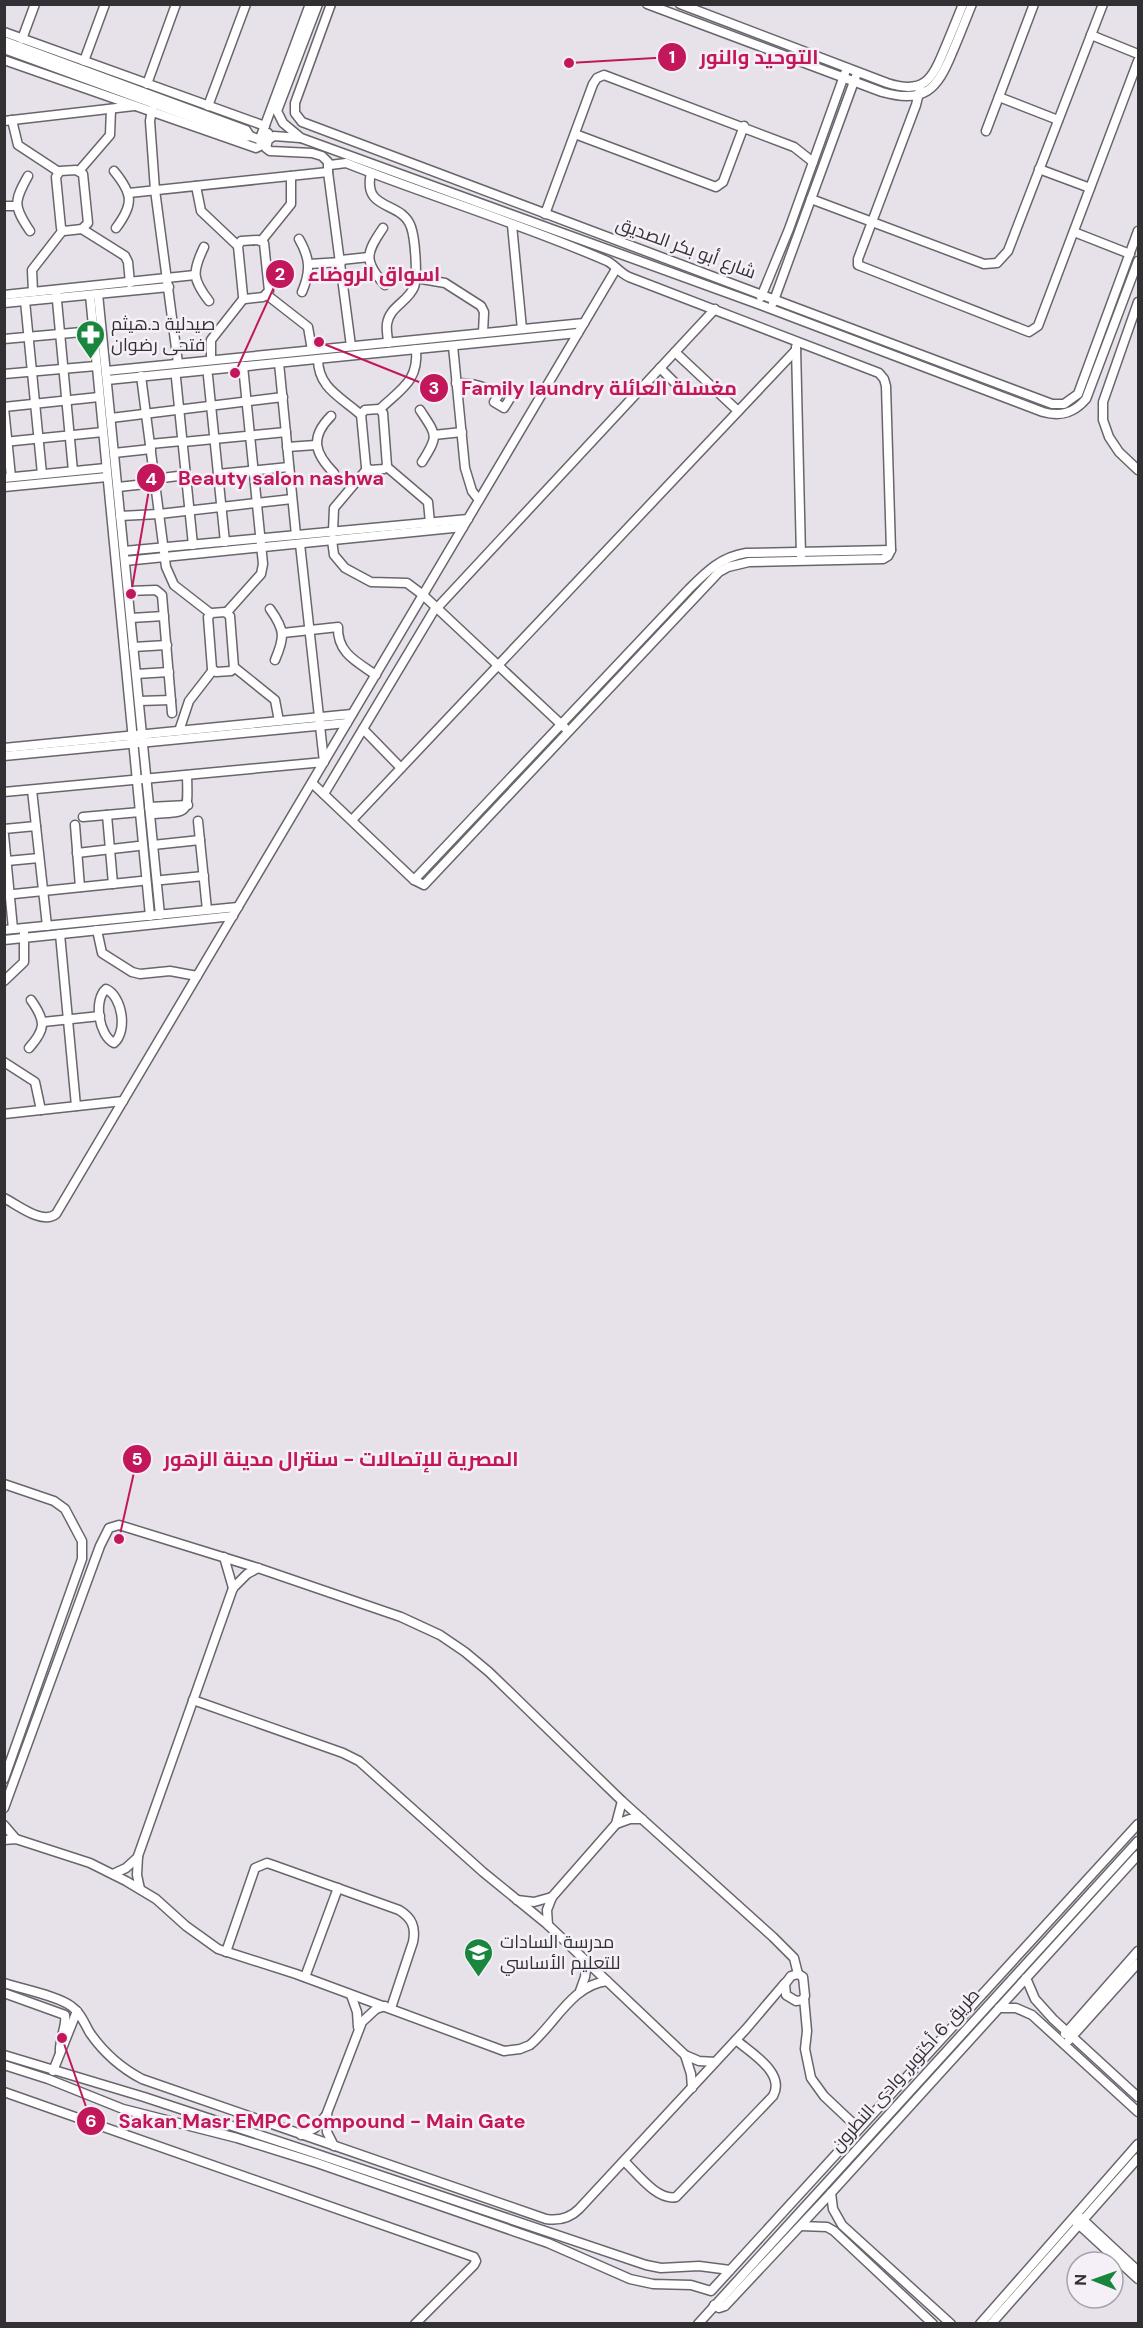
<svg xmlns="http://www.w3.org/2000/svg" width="1143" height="2328" font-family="'DM Sans',Cairo,sans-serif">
  <rect width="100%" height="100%" fill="#e7e2ea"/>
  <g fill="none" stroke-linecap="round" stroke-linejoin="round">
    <defs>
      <g id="minor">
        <path d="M318,4l-41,107 6,12 18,15 457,166 285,108c18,5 31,1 43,-13l52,-138"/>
        <polyline points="331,4 295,103 295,113 302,122 1052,404 1064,404 1078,394 1138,231"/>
        <path d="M647,4l235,88c42,12 55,-2 70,-39 7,-16 13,-32 20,-49"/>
        <path d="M680,4l207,79c37,12 45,-3 58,-35 6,-14 12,-29 18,-44"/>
        <polyline points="4,32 265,126"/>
        <polyline points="1091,35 1138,54"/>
        <polyline points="22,39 35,4"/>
        <polyline points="4,41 246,130 250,136"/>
        <polyline points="4,49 245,137 250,136 258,139 261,136 310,4"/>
        <polyline points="4,60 256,148 262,145 268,133"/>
        <polyline points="84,61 105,4"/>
        <polyline points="147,84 176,4"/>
        <polyline points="921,85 916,105 858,259 858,265 1029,332 1038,326 1138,61"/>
        <polyline points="999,97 1058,120"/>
        <polyline points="208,106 246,4"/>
        <polyline points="152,110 150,121 155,190 178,363"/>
        <polyline points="12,120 18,145 59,172"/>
        <polyline points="4,121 134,106"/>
        <polyline points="986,131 1034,4"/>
        <polyline points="575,134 716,187 723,182 744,126"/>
        <polyline points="300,138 274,136 268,140 266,148 270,151 312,153 322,156 328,162 328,172 351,346"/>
        <polyline points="1039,169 1090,188"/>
        <polygon points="76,170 83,174 88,223 82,229 64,231 61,228 56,177 60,171"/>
        <polyline points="79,171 110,135 111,109"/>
        <path d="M114,171c19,23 20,33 2,57"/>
        <path d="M371,173c-9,39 31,27 40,54 4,11 7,50 3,60 -6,15 -25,20 -27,37 -1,6 1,13 1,19"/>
        <path d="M28,176c-14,25 -15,30 2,55"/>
        <polyline points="196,186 201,211 238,246"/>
        <polyline points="129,193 328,172"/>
        <polyline points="811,199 984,264 997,263 1008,251 1103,4"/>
        <polyline points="4,206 17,206"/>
        <polyline points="545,214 593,84 597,78 604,75 794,147 813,162"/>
        <polyline points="512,225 522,329"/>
        <path d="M383,228c-17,25 -20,33 2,57"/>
        <polyline points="82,229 125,256 128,262 130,283"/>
        <polyline points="1074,232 1130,254"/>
        <path d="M299,239c11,19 12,32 3,53"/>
        <polygon points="258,240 264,243 269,291 263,297 245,299 243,296 238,246 241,241"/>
        <polyline points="262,240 291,204 291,176"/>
        <path d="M204,247c-12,25 -12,32 5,54"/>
        <polyline points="341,260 369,257"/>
        <polyline points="309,264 341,262"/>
        <polyline points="416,278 445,283 481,306 484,312 483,333"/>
        <polyline points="56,290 73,471"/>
        <polyline points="33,292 32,270 63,230"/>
        <polyline points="98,294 160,915"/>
        <polyline points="4,295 195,275"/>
        <polyline points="90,295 150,916"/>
        <polyline points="267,295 308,327 312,350"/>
        <polyline points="761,297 789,229 845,73"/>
        <polyline points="25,301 42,474"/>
        <polyline points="1138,302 1103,402 1103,420 1109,437 1119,452 1138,470"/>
        <polyline points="4,303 169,287"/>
        <polyline points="773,303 856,76"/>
        <polyline points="4,339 93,331"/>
        <polyline points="453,346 465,468 472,491 479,500"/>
        <polyline points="796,347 801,556"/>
        <polyline points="675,352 738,411"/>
        <path d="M318,359c0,29 23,38 43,56"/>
        <polyline points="211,360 211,340 244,298"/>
        <polyline points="279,363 296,535"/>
        <polyline points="660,368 679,387"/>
        <polyline points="106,371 584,323"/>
        <polyline points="4,374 96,366"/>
        <polyline points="141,376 166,567 174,585 210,613"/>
        <polyline points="208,376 225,542"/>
        <polyline points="176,378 193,545"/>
        <polyline points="107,380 578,333"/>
        <path d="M456,383c17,0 28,3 42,11"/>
        <polygon points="503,388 512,395 504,408 494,402"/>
        <polyline points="4,407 99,397"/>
        <polyline points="4,408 11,477"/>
        <polygon points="379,409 383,413 387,466 384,469 370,470 366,467 361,414 365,410"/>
        <path d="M380,409c21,-20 39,-28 36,-60"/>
        <path d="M420,410c17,26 19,25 2,52"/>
        <path d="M331,416c-21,21 -17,37 3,57"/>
        <polyline points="111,418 283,397"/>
        <polyline points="434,435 462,432"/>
        <polyline points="4,442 103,432"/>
        <polyline points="183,442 286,432"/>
        <polyline points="150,444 182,441"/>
        <polyline points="287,447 316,445"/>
        <polyline points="114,453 151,449"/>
        <polyline points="387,467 428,502 430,523"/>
        <polyline points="218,474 289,467"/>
        <polyline points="4,478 106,468"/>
        <polyline points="154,479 186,475"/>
        <polyline points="4,487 107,477"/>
        <polyline points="118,487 155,483"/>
        <polyline points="120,516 159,514 292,499"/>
        <polyline points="333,532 334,508 367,469"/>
        <polyline points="332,540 334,555 345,568 371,582 407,583 423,595 565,728"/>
        <polyline points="124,551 468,519"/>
        <polyline points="125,561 463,527"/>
        <polyline points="128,591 156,590 162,595 172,713"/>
        <polyline points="437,608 715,309"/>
        <path d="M270,609c15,21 15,28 5,51"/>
        <polygon points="225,612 230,616 234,668 231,671 216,672 212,669 208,617 212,613"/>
        <polyline points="227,612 261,574 263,564 243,366"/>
        <polyline points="131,618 164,616"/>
        <path d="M283,633l55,-6c-1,26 19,35 38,48"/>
        <polyline points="133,647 167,645"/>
        <polyline points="234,667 275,700 279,721"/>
        <polyline points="136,674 169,672"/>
        <polyline points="139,701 171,700"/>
        <polyline points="363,729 401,768"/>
        <polyline points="179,731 189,701 213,670"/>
        <polyline points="4,748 352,714"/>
        <polyline points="4,756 347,723"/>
        <path d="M312,783l102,97 10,5 295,-313 9,-5 21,-5 134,-3 5,-3 3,-6 -5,-164 -2,-7 -5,-6 -250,-96c-9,-4 -14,-12 -22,-16 -85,-37 -175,-64 -261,-98l-16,2"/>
        <polyline points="32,790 47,926"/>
        <polyline points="4,792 324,762 300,544"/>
        <polyline points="324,794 436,607"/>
        <polyline points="149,807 188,805"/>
        <path d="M150,814c40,-2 38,1 37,-39"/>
        <polyline points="107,815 113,884"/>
        <polyline points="83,817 140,812"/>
        <polyline points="352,820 796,350"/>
        <polyline points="198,821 207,910"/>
        <polyline points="75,825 80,887"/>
        <polyline points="4,829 36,826"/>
        <polyline points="4,835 13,929"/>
        <polyline points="153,845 200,840"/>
        <polyline points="77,853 138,846"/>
        <polyline points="7,861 39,858"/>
        <polyline points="162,880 204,876"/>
        <path d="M414,880l275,-291c18,-18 32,-32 57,-36l145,-3"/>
        <polyline points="4,895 141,881"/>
        <polyline points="4,930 238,907"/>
        <polyline points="97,930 102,953 132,972 140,974 170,971 197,976"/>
        <polyline points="60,934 76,1106"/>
        <polyline points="4,940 233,916"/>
        <polyline points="4,981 24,962 24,933"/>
        <path d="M106,989c16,7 22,42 8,54 -15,-7 -21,-43 -8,-54z"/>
        <polyline points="43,1022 100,1016"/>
        <path d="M29,1048c17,-19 17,-27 2,-48"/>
        <polyline points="4,1062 35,1082 41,1110"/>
        <polyline points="4,1114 123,1101"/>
        <path d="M4,1198c14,7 38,27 52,16l560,-945"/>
        <polyline points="4,1484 54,1501 65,1509 82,1541 82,1559 4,1779"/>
        <polyline points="224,1557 233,1588"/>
        <polyline points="193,1700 343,1753 359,1761 483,1872 548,1925 685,2055 699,2061 715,2062"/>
        <polyline points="4,1808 100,1546 109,1528 119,1525 258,1568 401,1617 440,1635 465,1652 489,1672 622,1801 773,1937 794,1958 798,1974"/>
        <polyline points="616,1824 630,1819 642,1819"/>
        <polyline points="4,1825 16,1839"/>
        <path d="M4,1840l12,-1 74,24 36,18 30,18 30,27 32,23 78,25 208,77 16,-2 10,-4c25,-21 42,-60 77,-64"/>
        <polyline points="113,1874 126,1868 138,1857"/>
        <polyline points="140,1889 137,1875 138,1856 233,1588 247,1574 258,1568"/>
        <polyline points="517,1900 534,1902 552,1897"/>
        <polyline points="548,1925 547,1910 552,1897 616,1824 622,1801"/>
        <path d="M226,1952l29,-84 12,-5 6,2 126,45c13,8 17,17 14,32l-22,66"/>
        <polygon points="798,1974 803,1977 805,1996 803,2000 796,2001 786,1995 785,1984 791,1976"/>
        <polyline points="305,1977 338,1888"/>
        <polyline points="1026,1978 1035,1999 1053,2019 1138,2097"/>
        <path d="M4,1983c18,6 54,13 67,23 10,7 13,17 19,27 14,20 31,35 52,46l404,140c13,2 24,-1 33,-10l167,-180 39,-46"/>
        <polyline points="580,1991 585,1977 587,1962"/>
        <path d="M4,1993l61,22c2,11 -6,24 -5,37"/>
        <polyline points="351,1995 357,2012 358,2027"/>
        <polyline points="804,1998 807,2031 805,2049 811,2078 824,2096 859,2129"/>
        <polyline points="999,2008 1016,2008 1032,2015 1138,2112"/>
        <polyline points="1065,2034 1138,1951"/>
        <polyline points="1069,2040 1138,1963"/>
        <polyline points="4,2055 144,2097 314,2153 646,2265 661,2268 699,2266 730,2270"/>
        <polyline points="685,2055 691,2074 692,2088"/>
        <polyline points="4,2065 48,2079 123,2109 237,2138 317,2163 548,2243 630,2279 653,2284 691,2285 711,2291 1138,1824"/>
        <polyline points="53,2071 77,2011"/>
        <polyline points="4,2092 474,2257 476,2261 474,2265 415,2324"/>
        <polyline points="301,2135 315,2128 327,2114"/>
        <polyline points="334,2146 327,2132 327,2113 362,2022 376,2009 385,2006"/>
        <path d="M624,2161c13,12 33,40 52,36l97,-101c13,-23 -22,-43 -37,-56"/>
        <polyline points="831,2193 833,2209 842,2225 951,2324"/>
        <polyline points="1081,2218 1138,2271"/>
        <polyline points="1075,2221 1138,2279"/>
        <polyline points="801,2226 827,2227 834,2231 933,2324"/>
        <polyline points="714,2305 719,2308 725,2306 831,2193 1138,1855"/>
        <polyline points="698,2324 1138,1841"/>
        <polyline points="980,2324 1138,2144"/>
        <polyline points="991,2324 1138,2158"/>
      </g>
    </defs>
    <use href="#minor" stroke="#6a656d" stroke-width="11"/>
    <use href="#minor" stroke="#fff" stroke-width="8"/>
  </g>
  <defs>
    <symbol id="pharmacy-pin" viewBox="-11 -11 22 30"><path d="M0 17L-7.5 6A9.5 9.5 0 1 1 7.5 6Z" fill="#19863d" stroke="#f5eff7"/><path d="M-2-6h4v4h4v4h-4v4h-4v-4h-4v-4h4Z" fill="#fff"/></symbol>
    <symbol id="school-pin" viewBox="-11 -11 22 30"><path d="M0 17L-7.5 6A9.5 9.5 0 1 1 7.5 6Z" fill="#19863d" stroke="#f5eff7"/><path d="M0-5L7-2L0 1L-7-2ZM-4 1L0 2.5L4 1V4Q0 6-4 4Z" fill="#fff"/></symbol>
  </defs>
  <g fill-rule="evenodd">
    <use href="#pharmacy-pin" x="74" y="318" width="33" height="45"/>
    <use href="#school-pin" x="462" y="1936" width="33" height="45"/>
  </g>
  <g text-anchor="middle" stroke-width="5" stroke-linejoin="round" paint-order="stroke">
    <g font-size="18" fill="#323033" stroke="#f5eff7">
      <text transform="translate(686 248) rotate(20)" y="6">شارع أبو بكر الصديق</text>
      <text transform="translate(905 2070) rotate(-48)" y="6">طريق 6 أكتوبر, وادى النطرون</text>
    </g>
    <g font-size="18" fill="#323033" stroke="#f5eff7" text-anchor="start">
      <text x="111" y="330">صيدلية د.هيثم<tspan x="111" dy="21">فتحى رضوان</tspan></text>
      <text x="500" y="1948">مدرسة السادات<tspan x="500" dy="21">للتعليم الأساسي</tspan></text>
    </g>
  </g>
  <path fill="none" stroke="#c2185b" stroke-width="2" d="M569 63L672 57M235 373L280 274M319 342L434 388M131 594L151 478M119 1539L137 1459M62 2038L91 2121"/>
  <g fill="#c2185b" stroke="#f5eff7" stroke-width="2">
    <circle cx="569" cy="63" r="6"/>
    <circle cx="235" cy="373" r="6"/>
    <circle cx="319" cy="342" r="6"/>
    <circle cx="131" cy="594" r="6"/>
    <circle cx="119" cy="1539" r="6"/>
    <circle cx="62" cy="2038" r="6"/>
    <circle cx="672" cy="57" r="15"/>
    <circle cx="280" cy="274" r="15"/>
    <circle cx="434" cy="388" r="15"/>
    <circle cx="151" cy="478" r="15"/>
    <circle cx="137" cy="1459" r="15"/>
    <circle cx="91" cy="2121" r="15"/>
  </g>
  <g font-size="18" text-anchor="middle" font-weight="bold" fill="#fff">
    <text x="672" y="63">1</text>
    <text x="280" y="280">2</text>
    <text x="434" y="394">3</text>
    <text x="151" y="485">4</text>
    <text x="137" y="1465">5</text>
    <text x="91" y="2127">6</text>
  </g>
  <g font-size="20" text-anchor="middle" font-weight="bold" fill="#c2185b" stroke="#f5eff7" stroke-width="5" stroke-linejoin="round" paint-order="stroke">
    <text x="759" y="64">التوحيد والنور</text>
    <text x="374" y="281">اسواق الروضاء</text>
    <text x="599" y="395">Family laundry مغسلة العائلة</text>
    <text x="281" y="485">Beauty salon nashwa</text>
    <text x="341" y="1466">المصرية للإتصالات - سنترال مدينة الزهور</text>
    <text x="322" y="2128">Sakan Masr EMPC Compound - Main Gate</text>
  </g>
  <rect width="1143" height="2328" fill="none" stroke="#323033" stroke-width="12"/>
  <g transform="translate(1095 2280) rotate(271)"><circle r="28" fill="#f5eff7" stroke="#a7a3a9" stroke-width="1.5"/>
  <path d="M0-4.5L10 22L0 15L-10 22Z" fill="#19863d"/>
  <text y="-9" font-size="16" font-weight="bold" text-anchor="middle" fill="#323033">N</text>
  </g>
</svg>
